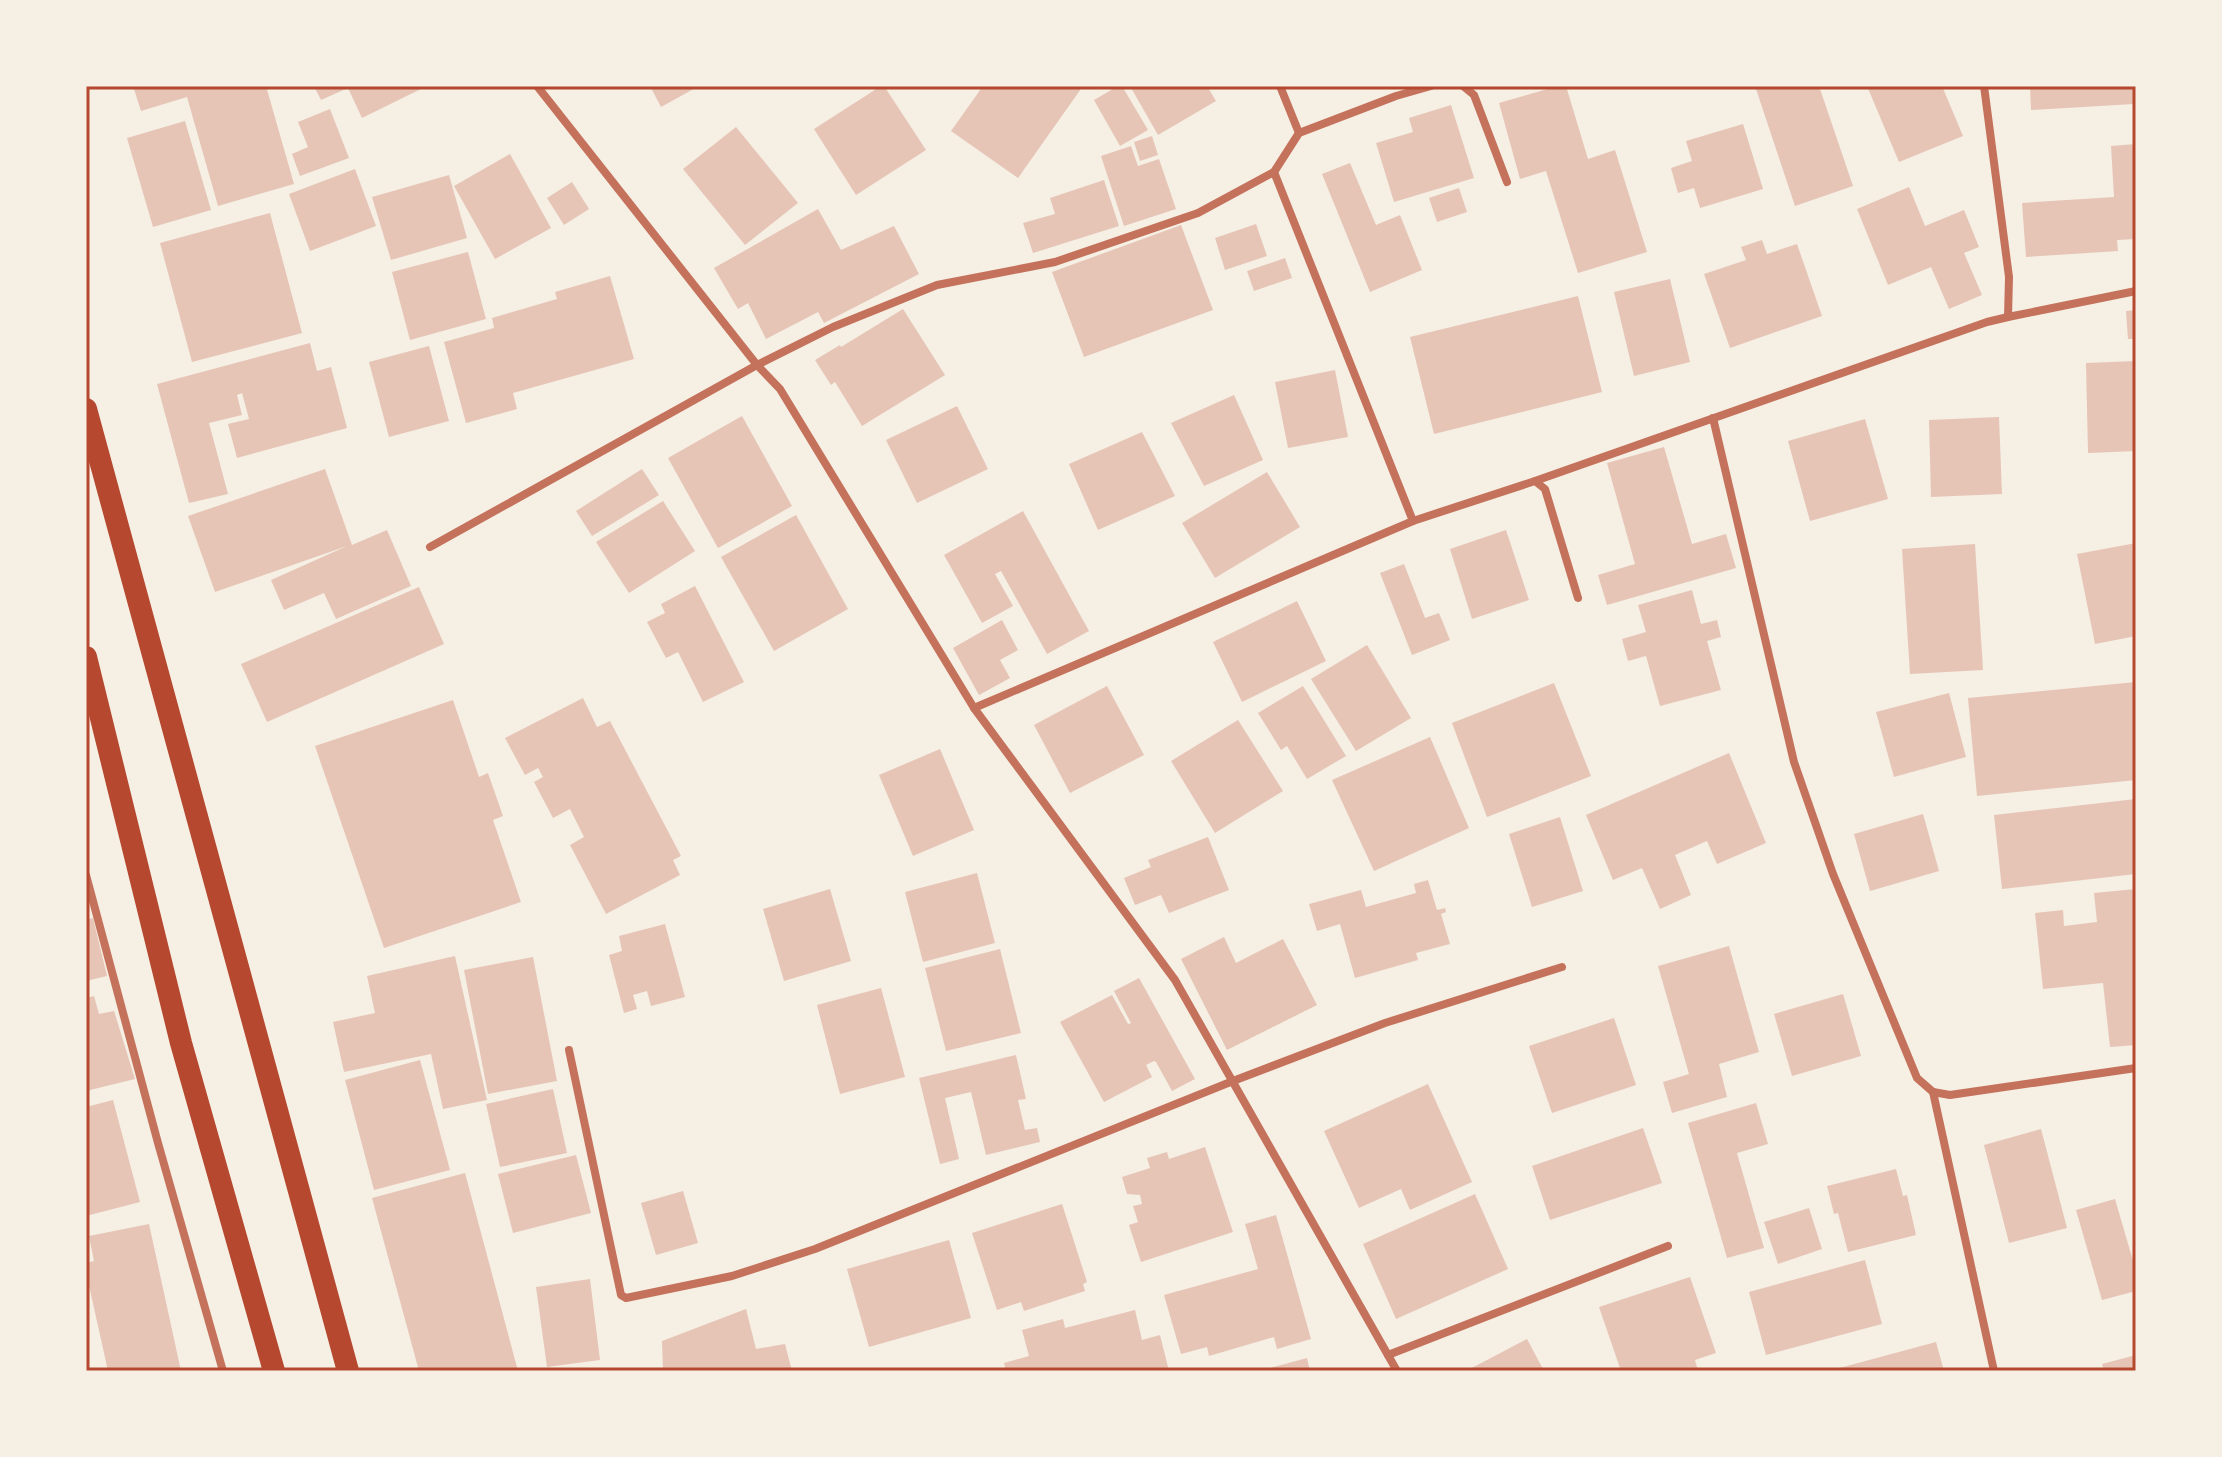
<svg xmlns="http://www.w3.org/2000/svg" width="2222" height="1457" font-family="Montserrat,sans-serif">
  <rect width="100%" height="100%" fill="#f6efe4"/>
  <g fill="#e6c5b7">
    <polygon points="133,86 266,86 294,184 218,206 187,97 141,111"/>
    <polygon points="314,86 427,86 362,118 348,88 321,100"/>
    <polygon points="650,86 699,86 661,107"/>
    <polygon points="881,86 884,86 926,150 856,195 814,129"/>
    <polygon points="983,86 1083,86 1018,178 951,131"/>
    <polygon points="1118,86 1122,86 1148,130 1120,146 1094,100"/>
    <polygon points="1130,86 1207,86 1216,101 1158,135"/>
    <polygon points="1558,86 1566,86 1588,159 1615,150 1647,252 1578,273 1546,171 1520,179 1499,103"/>
    <polygon points="1755,86 1819,86 1853,186 1795,206"/>
    <polygon points="1867,86 1942,86 1963,136 1899,162"/>
    <polygon points="2030,86 2133,86 2134,104 2031,110"/>
    <polygon points="1451,105 1474,178 1394,202 1376,143 1413,132 1409,118"/>
    <polygon points="330,109 349,158 300,176 292,154 308,147 298,122"/>
    <polygon points="185,121 211,210 153,227 127,138"/>
    <polygon points="1743,124 1763,189 1700,208 1694,188 1678,193 1671,168 1692,161 1686,141"/>
    <polygon points="736,127 798,203 745,245 683,169"/>
    <polygon points="1152,136 1158,155 1140,161 1134,142"/>
    <polygon points="2136,144 2136,239 2117,240 2118,251 2026,257 2022,203 2114,197 2111,146"/>
    <polygon points="1131,146 1138,166 1159,159 1176,209 1124,226 1101,156"/>
    <polygon points="510,154 551,228 495,259 454,186"/>
    <polygon points="1350,163 1376,225 1400,215 1422,270 1370,292 1322,174"/>
    <polygon points="355,169 376,226 310,251 289,194"/>
    <polygon points="449,175 467,238 391,260 372,197"/>
    <polygon points="1104,180 1119,226 1033,253 1023,223 1055,214 1050,198"/>
    <polygon points="572,182 589,209 564,225 547,198"/>
    <polygon points="1909,187 1925,226 1964,210 1979,247 1964,253 1982,295 1949,309 1931,267 1888,285 1857,209"/>
    <polygon points="1459,188 1467,212 1437,222 1429,198"/>
    <polygon points="818,209 841,250 894,226 919,274 824,323 818,312 766,339 748,303 738,309 714,268"/>
    <polygon points="270,213 302,333 192,362 160,243"/>
    <polygon points="1256,224 1267,256 1225,270 1215,238"/>
    <polygon points="1181,225 1213,310 1084,357 1052,272"/>
    <polygon points="1762,240 1767,254 1797,244 1822,316 1730,348 1704,274 1746,260 1741,247"/>
    <polygon points="468,252 486,319 410,340 392,272"/>
    <polygon points="1285,258 1292,278 1254,291 1247,271"/>
    <polygon points="610,276 634,359 513,393 517,409 466,423 444,342 494,328 492,318 557,299 555,292"/>
    <polygon points="1670,279 1690,362 1634,376 1614,292"/>
    <polygon points="1578,296 1602,392 1434,434 1410,337"/>
    <polygon points="903,309 945,375 862,426 835,382 831,385 815,360 840,345 841,347"/>
    <polygon points="2136,310 2136,339 2128,339 2126,311"/>
    <polygon points="310,343 317,371 331,367 347,428 237,458 228,424 249,419 242,393 237,395 242,415 209,423 228,494 189,503 157,384"/>
    <polygon points="429,346 449,421 389,437 369,362"/>
    <polygon points="2136,361 2136,451 2088,453 2086,363"/>
    <polygon points="1335,370 1348,437 1288,448 1275,382"/>
    <polygon points="1234,395 1263,460 1204,486 1171,423"/>
    <polygon points="957,406 988,469 917,503 886,440"/>
    <polygon points="742,416 792,506 718,548 668,458"/>
    <polygon points="1999,417 2002,494 1931,497 1929,420"/>
    <polygon points="1865,419 1888,499 1810,521 1788,441"/>
    <polygon points="1142,432 1175,496 1098,530 1069,464"/>
    <polygon points="1664,447 1692,544 1726,534 1736,568 1607,605 1598,575 1635,564 1607,463"/>
    <polygon points="325,469 352,545 387,530 411,586 336,619 324,593 284,610 271,580 347,546 215,592 188,516"/>
    <polygon points="642,469 659,495 592,536 576,511"/>
    <polygon points="1267,472 1300,527 1215,578 1182,523"/>
    <polygon points="663,501 695,551 629,593 596,542"/>
    <polygon points="1023,511 1089,631 1047,654 1001,571 995,574 1013,606 982,623 944,555"/>
    <polygon points="796,515 848,609 774,651 721,557"/>
    <polygon points="1506,530 1529,600 1472,619 1450,549"/>
    <polygon points="2136,543 2136,636 2095,644 2077,554"/>
    <polygon points="1975,544 1983,670 1910,674 1902,549"/>
    <polygon points="1404,564 1425,618 1439,613 1450,640 1412,655 1380,573"/>
    <polygon points="695,586 744,682 703,702 678,652 666,658 647,622 665,613 661,604"/>
    <polygon points="419,587 444,644 267,722 241,664"/>
    <polygon points="1692,590 1701,624 1717,620 1721,637 1707,641 1721,690 1660,706 1646,656 1628,661 1622,639 1646,632 1638,605"/>
    <polygon points="1297,601 1326,661 1242,702 1213,642"/>
    <polygon points="1002,620 1018,650 1000,660 1010,678 979,695 953,648"/>
    <polygon points="1367,645 1411,718 1356,751 1311,679"/>
    <polygon points="2136,682 2136,780 1977,796 1968,698"/>
    <polygon points="1554,683 1591,776 1487,817 1452,723"/>
    <polygon points="1107,686 1144,755 1070,793 1034,725"/>
    <polygon points="1303,686 1346,756 1307,779 1287,746 1281,750 1258,713"/>
    <polygon points="1949,693 1966,757 1894,777 1876,712"/>
    <polygon points="583,698 597,727 610,721 681,856 673,860 680,875 606,914 570,845 584,837 570,809 553,818 534,782 543,777 538,768 525,775 505,738"/>
    <polygon points="453,700 479,777 488,773 503,816 493,820 521,902 384,948 315,746"/>
    <polygon points="1238,720 1283,791 1215,833 1171,761"/>
    <polygon points="1430,737 1469,828 1374,871 1332,780"/>
    <polygon points="940,749 974,830 913,856 879,775"/>
    <polygon points="1729,753 1766,843 1717,864 1707,841 1675,855 1691,895 1660,909 1642,868 1613,880 1586,815"/>
    <polygon points="2136,799 2136,874 2002,889 1994,815"/>
    <polygon points="1923,814 1939,871 1870,891 1854,834"/>
    <polygon points="1560,817 1583,891 1532,907 1509,834"/>
    <polygon points="1208,837 1229,890 1169,913 1161,895 1135,905 1124,878 1151,867 1148,860"/>
    <polygon points="977,873 995,943 923,962 905,892"/>
    <polygon points="1428,880 1437,910 1445,908 1446,912 1441,914 1450,944 1416,953 1418,960 1355,978 1340,924 1317,931 1309,904 1361,890 1366,907 1416,893 1414,884"/>
    <polygon points="830,889 851,961 784,981 763,909"/>
    <polygon points="2136,889 2136,1045 2110,1047 2103,983 2043,989 2035,913 2063,910 2064,926 2097,922 2094,893"/>
    <polygon points="93,918 107,976 86,981 86,920"/>
    <polygon points="665,924 685,997 651,1006 647,991 633,995 637,1009 624,1013 609,955 622,951 619,936"/>
    <polygon points="1224,937 1236,963 1283,939 1317,1005 1227,1050 1181,959"/>
    <polygon points="1729,946 1759,1052 1719,1064 1727,1097 1672,1113 1663,1082 1689,1074 1658,966"/>
    <polygon points="1000,949 1021,1033 946,1051 925,968"/>
    <polygon points="455,956 487,1100 443,1109 431,1054 344,1072 333,1022 375,1013 367,976"/>
    <polygon points="533,957 557,1081 488,1094 464,970"/>
    <polygon points="1139,978 1195,1079 1172,1091 1156,1062 1154,1061 1146,1065 1152,1077 1104,1102 1060,1022 1112,995 1128,1024 1131,1023 1114,991"/>
    <polygon points="881,988 905,1077 840,1094 817,1005"/>
    <polygon points="1843,994 1861,1056 1792,1076 1774,1014"/>
    <polygon points="94,996 99,1014 114,1011 135,1079 86,1091 86,998"/>
    <polygon points="1614,1018 1636,1085 1552,1113 1529,1046"/>
    <polygon points="1016,1055 1026,1099 1018,1100 1025,1130 1037,1128 1040,1142 986,1155 971,1092 945,1098 959,1159 940,1164 919,1078"/>
    <polygon points="420,1060 450,1170 374,1190 345,1080"/>
    <polygon points="1428,1084 1472,1182 1410,1210 1401,1189 1359,1208 1324,1131"/>
    <polygon points="553,1089 567,1153 500,1167 486,1104"/>
    <polygon points="113,1100 140,1202 86,1216 86,1107"/>
    <polygon points="1756,1103 1768,1144 1737,1153 1764,1248 1727,1258 1688,1123"/>
    <polygon points="1643,1128 1662,1183 1550,1220 1532,1166"/>
    <polygon points="2041,1129 2067,1228 2009,1243 1984,1145"/>
    <polygon points="1205,1147 1233,1232 1141,1262 1129,1225 1138,1222 1133,1206 1142,1204 1140,1195 1127,1194 1122,1177 1150,1168 1147,1158 1167,1152 1169,1159"/>
    <polygon points="576,1155 591,1213 513,1233 498,1174"/>
    <polygon points="1896,1169 1903,1196 1907,1195 1916,1235 1848,1252 1838,1213 1834,1214 1827,1186"/>
    <polygon points="465,1173 518,1371 419,1371 372,1198"/>
    <polygon points="683,1191 698,1243 656,1255 641,1203"/>
    <polygon points="1475,1194 1508,1269 1396,1319 1363,1244"/>
    <polygon points="2115,1199 2136,1271 2136,1291 2102,1300 2076,1210"/>
    <polygon points="1062,1204 1087,1282 1083,1284 1085,1291 1024,1311 1021,1302 997,1310 972,1233"/>
    <polygon points="1809,1208 1822,1249 1778,1264 1764,1222"/>
    <polygon points="1276,1215 1311,1339 1277,1349 1274,1337 1209,1356 1207,1347 1181,1354 1164,1295 1258,1269 1245,1224"/>
    <polygon points="149,1224 181,1371 108,1371 86,1272 86,1263 94,1261 89,1236"/>
    <polygon points="949,1240 971,1318 869,1347 847,1269"/>
    <polygon points="1865,1260 1882,1324 1766,1355 1749,1292"/>
    <polygon points="1690,1277 1716,1353 1695,1360 1698,1371 1621,1371 1599,1307"/>
    <polygon points="590,1279 600,1360 547,1367 536,1287"/>
    <polygon points="746,1309 756,1349 785,1344 792,1371 663,1371 662,1341"/>
    <polygon points="1135,1310 1142,1340 1160,1335 1169,1371 1006,1371 1004,1363 1029,1356 1022,1330 1063,1319 1065,1328"/>
    <polygon points="1527,1339 1544,1371 1466,1371"/>
    <polygon points="1936,1342 1944,1371 1832,1371 1832,1370"/>
    <polygon points="2136,1355 2136,1371 2104,1371 2102,1364"/>
    <polygon points="1307,1358 1310,1371 1263,1371 1263,1370"/>
  </g>
  <g fill="none" stroke-linecap="round" stroke-linejoin="round">
    <g stroke="#c5725c" stroke-width="8">
      <polyline points="537,86 757,365 780,389 974,708 1175,980 1397,1371"/>
      <polyline points="1280,86 1299,133"/>
      <polyline points="1463,86 1474,95 1507,182"/>
      <polyline points="1274,172 1413,521"/>
      <polyline points="2008,317 2136,291"/>
      <polyline points="1713,418 1794,762 1833,874 1917,1078 1933,1092 1950,1095 2136,1068"/>
      <polyline points="1535,481 1987,322 2008,317 2009,277 1984,86"/>
      <polyline points="430,547 757,365 833,327 937,285 1055,262 1198,213 1274,172 1299,133 1396,96 1431,86"/>
      <polyline points="974,708 1413,521 1535,481 1545,489 1578,598"/>
      <polyline points="86,875 158,1143 223,1371"/>
      <polyline points="569,1050 621,1295 626,1298 732,1276 815,1249 1233,1081 1385,1023 1562,967"/>
      <polyline points="1933,1092 1994,1371"/>
      <polyline points="1388,1355 1668,1246"/>
    </g>
    <g stroke="#b5482f" stroke-width="22">
      <polyline points="86,409 348,1371"/>
      <polyline points="86,657 181,1043 274,1371"/>
    </g>
  </g>
  <rect width="2222" height="1457" fill="none" stroke="#f6efe4" stroke-width="176"/>
  <rect x="88" y="88" width="2046" height="1281" fill="none" stroke="#b5482f" stroke-width="3"/>
</svg>
